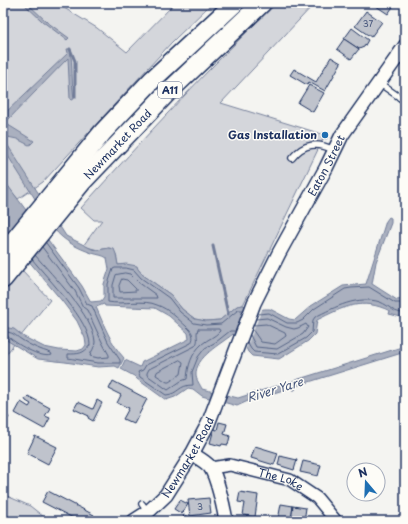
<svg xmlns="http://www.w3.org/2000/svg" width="408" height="524" font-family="'Playpen Sans',sans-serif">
  <rect width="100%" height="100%" fill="#f4f4f1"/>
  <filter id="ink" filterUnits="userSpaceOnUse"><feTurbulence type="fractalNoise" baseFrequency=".025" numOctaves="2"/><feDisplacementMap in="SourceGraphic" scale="8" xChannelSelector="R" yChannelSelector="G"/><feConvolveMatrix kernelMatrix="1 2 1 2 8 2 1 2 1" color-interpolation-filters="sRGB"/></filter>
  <g filter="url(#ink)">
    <g fill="#d4d6db" stroke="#78829c">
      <polygon points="3,3 56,3 97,28 127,52 175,3 212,3 172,42 43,182 18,199 3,181"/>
      <path d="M277,3h38l-94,100 104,32 -82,170 -6,1 -17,14 -14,1 -11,-2 -13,-10 -11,-14 -28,-20c-6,-9 -15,-11 -25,-10l-2,-11 -7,-6 -11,2 -15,-4 19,-26h-8l-13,-12c63,-70 127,-140 196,-205z"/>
      <polygon points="22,270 50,300 3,358 3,293"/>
      <polygon points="7,496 30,506 49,521 3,521 3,500"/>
    </g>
    <g fill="#aab0bf" stroke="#717c98">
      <polygon points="23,3 27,3 47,22 69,38 67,40 42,21"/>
      <path d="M67,49h3c3,16 1,33 4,50l-3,1 -1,-1 -2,-41 -63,65 29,18 -3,3 -2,1 -12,-6 -14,-3v-21l65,-62z"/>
      <path d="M3,138l63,98 26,13 6,1 11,-2 5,1 2,5 2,11 8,-1 11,2 1,3 5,6 28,20 11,14 13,10 11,2 14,-1 17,-14 6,-1 11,5 11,-1h5l19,10 6,1 16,-14 32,-20 23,-2 20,-63 3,-4 2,1v5l-15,39 -4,22 25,16 8,-1v19l-16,-4 1,-3c-28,-14 -47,-4 -73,9l-2,14 -7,7 -29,18 -27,-3 -4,-4 -6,-12 -9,-6c-12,10 -38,23 -37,41 0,5 4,9 6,14l36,9 167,-52v6l-109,34 -1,4h-2v-3l-45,14 -11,5 -35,-10 -9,-7 -5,-1 -13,9 -9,3 -29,-21 -3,-3 -13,-7 4,-9 15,7 2,-5 47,-23 -1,-6 -19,-17 -14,-8 -50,-2 -1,-2 -8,3c8,18 15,37 28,51l-5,10 -4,-2 -17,1 -33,-5 -27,-3 -35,-21v-11l11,2 10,8 20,10 15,3 18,1 6,-2 3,-4 -1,-7 -8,-17 -15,-20 -59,-71v-49l3,2 76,103 9,16 10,-1 3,-4v-13l5,-15 -2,-11c-4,-3 -9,-3 -15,-5 -15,-5 -28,-12 -38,-24l-51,-81z"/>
    </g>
    <polygon fill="#f4f4f1" points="246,304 254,308 263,307 245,351 243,346 247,311"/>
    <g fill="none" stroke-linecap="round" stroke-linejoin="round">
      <g stroke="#546385" stroke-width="1">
        <path d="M35,255c17,20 59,62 60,87 0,6 -4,9 -5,14l8,2 11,-1v-2l-6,-11 -16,-34 -4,-3 -8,-16 -33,-44"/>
        <path d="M32,259c16,20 58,62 58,86 -6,9 -12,9 -22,9v4l30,5h22v-3l-12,-18 -16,-36 -5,-2 -8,-16 -33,-45"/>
        <polygon points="125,273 130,274 138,282 156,295 157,298 113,298 113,285 116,275"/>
        <polygon points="122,279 127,280 136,289 136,291 120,292 119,286"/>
        <polyline points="258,314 269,313 287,323 297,323 303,320 314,309 345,289 351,288 369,287 395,303 405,303"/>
        <path d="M198,329h21l1,2c-5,6 -12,8 -18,13 -11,10 -14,22 -15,35l-6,2 -13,9 -21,-15v-2l2,-4 46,-23c5,-6 0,-11 3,-17z"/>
        <polyline points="252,329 261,342 275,344 286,336 285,333 266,324 254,325"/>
        <path d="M235,331h-5l-14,11 -11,6 -7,9 -6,15 1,13c-15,0 -14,9 -27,10l-26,-18 -2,-5 5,-2 3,-5 45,-22c4,-6 1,-12 -4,-16 -9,-8 -18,-18 -30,-22 -12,-6 -35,0 -49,-3v-18l5,-15 2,-1h11l8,2 7,8 28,20 11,14 14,11 12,2 15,-1 17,-14h5"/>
        <path d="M8,332c6,1 9,5 14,8 9,6 19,10 29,13l1,2c-12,4 -37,-12 -46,-20z"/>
        <polyline points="250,335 256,347 277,349 303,334 308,327 306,324 298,328 294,329 286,327 267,318 256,319"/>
        <path d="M247,342l4,7 3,3 24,2 28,-16 6,-6 1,-12 2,-3c20,-10 43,-22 65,-15 5,2 9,5 13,8 3,2 9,3 12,4"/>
        <polygon points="180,360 183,362 181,374 169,382 167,382 156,375 157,372"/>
      </g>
      <g stroke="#717c98" stroke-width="3">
        <polyline points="70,49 75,61 75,97"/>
        <polyline points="213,246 228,314"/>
      </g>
    </g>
    <g fill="#bfc3cc" stroke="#1b2f5e">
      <polygon points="373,3 391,3 394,5 388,14 373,4"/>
      <polygon points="366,11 382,22 371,37 355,26"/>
      <polygon points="352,28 368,40 364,47 359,49 344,39"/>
      <polygon points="344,39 359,49 351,59 337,49"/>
      <polygon points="331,57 341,63 325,91 309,82 307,85 290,75 294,69 316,82"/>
      <polygon points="309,85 324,93 313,112 298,103"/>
      <polygon points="324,132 328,134 326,139 321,137"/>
      <polygon points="113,381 147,399 134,424 123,419 129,408 117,403 121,395 109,389"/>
      <polygon points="28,396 50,408 45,416 50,418 44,429 15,413 21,402 29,407 31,404 26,401 25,399"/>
      <polygon points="97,400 102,403 93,421 88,418 89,416 74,409 78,402 93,409"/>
      <polygon points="3,414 9,417 3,426"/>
      <polygon points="219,422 227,424 224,434 230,436 228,445 222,444 221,446 210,443 214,429 217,430"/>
      <polygon points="35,436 57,447 48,464 27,453"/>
      <polygon points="255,446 278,453 274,465 251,458"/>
      <polygon points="280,456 297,460 294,470 278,465"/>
      <polygon points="303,461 321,465 318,476 300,472"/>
      <polygon points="48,491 94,515 90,521 79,521 42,502"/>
      <polygon points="240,492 258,495 255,517 243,515 245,503 238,502"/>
      <polygon points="209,498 211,513 190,516 188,500"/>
      <polygon points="180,500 188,504 182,514 174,509"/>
      <polygon points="281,504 293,506 291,521 278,520"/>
      <polygon points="293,506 306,508 304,521 291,521"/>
      <polygon points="184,515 193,519 192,521 182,521"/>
    </g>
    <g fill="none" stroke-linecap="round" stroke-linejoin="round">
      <defs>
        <g id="service">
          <polyline points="379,83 405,101"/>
          <polyline points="400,98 405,92"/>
          <path d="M292,158c12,-15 25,-16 42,-8"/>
          <polyline points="142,504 148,512"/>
        </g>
        <g id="minor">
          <path id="s1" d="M211,468l19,-3 60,15 27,18 19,23"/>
        </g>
        <g id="tertiary">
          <path d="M192,454c6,4 13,7 18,13 7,9 14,42 16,54"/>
          <path id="s2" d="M134,521l14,-9 18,-17 26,-41 16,-30 46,-121 25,-50 47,-85 16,-33 63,-89"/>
        </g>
        <g id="trunk">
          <polyline points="3,254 103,132 153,79 235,3"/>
          <path id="s3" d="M3,279l79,-97 83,-87 97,-92"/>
        </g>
      </defs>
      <use href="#service" stroke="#1b2f5e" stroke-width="8"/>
      <use href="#minor" stroke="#1b2f5e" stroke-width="14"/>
      <use href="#tertiary" stroke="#1b2f5e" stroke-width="16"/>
      <use href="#trunk" stroke="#1b2f5e" stroke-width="21"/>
      <use href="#service" stroke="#fdfcf7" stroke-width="5.5"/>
      <use href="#minor" stroke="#fdfcf7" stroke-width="11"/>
      <use href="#tertiary" stroke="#fdfcf7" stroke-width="13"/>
      <use href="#trunk" stroke="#fdfcf7" stroke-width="18"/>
    </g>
  </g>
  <circle fill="#1f6fb2" stroke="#fdfcf7" stroke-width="1.5" cx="325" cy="135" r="4"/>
  <g text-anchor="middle" stroke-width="3" stroke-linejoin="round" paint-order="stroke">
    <g font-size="9" fill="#44547a">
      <text x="368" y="27">37</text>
      <text x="200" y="510">3</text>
    </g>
    <rect fill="#fdfcf7" stroke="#5f6c8c" stroke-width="1" x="158" y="82" width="24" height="16" rx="3"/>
    <g font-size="10" font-weight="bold" fill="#1b2f5e">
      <text x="170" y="94">A11</text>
    </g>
    <g font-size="11" font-weight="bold" fill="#1b2f5e" stroke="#fdfcf7" text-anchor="end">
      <text x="317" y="139">Gas Installation</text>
    </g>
    <g font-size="11" fill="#1b2f5e" stroke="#fdfcf7">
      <text dy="4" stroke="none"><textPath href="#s3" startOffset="177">Newmarket Road</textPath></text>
      <text dy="4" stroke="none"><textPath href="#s2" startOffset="409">Eaton Street</textPath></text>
      <text dy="4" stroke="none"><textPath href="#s2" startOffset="85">Newmarket Road</textPath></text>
      <text dy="4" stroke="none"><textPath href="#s1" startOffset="72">The Loke</textPath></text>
    </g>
    <g font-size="12" font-style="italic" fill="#46567b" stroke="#fdfcf7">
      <text transform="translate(275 390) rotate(-17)" y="4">River Yare</text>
    </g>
  </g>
  <rect width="408" height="524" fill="none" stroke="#fdfcf7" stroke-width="16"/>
  <rect x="8" y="8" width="392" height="508" fill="none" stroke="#1b2f5e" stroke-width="1.5" filter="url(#ink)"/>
  <g transform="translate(366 482) rotate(341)"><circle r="19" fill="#fdfcf7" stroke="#a3aaba"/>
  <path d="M0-3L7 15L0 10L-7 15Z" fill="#1f6fb2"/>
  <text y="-6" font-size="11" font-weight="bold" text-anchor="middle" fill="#1b2f5e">N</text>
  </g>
</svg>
